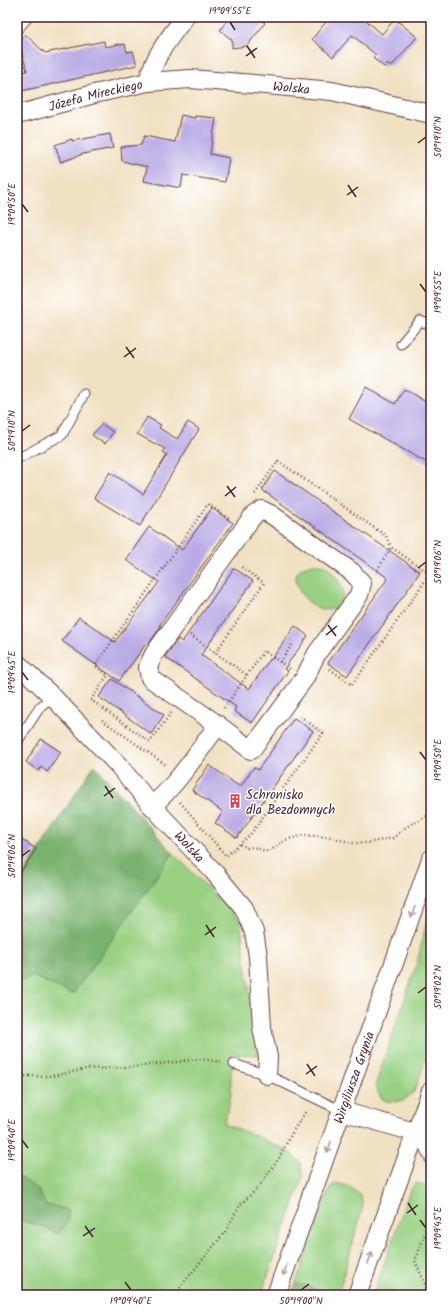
<svg xmlns="http://www.w3.org/2000/svg" width="448" height="1312" font-family="Kalam,sans-serif">
  <rect width="100%" height="100%" fill="#fff"/>
  <filter id="ink" filterUnits="userSpaceOnUse"><feTurbulence type="fractalNoise" baseFrequency=".025" numOctaves="2"/><feDisplacementMap in="SourceGraphic" scale="8" xChannelSelector="R" yChannelSelector="G"/><feConvolveMatrix kernelMatrix="1 2 1 2 8 2 1 2 1" color-interpolation-filters="sRGB"/></filter>
  <filter id="wash" filterUnits="userSpaceOnUse"><feTurbulence type="fractalNoise" baseFrequency=".012" numOctaves="4" result="noise"/><feDisplacementMap in="SourceGraphic" scale="16" xChannelSelector="R" yChannelSelector="G"/><feGaussianBlur stdDeviation="0.9" result="paint"/><feColorMatrix in="noise" values="0 0 0 0 0 0 0 0 0 0 0 0 0 0 0 0 0 1.4 0 .05"/><feComposite in="paint" operator="in"/></filter>
  <g filter="url(#wash)">
    <rect width="100%" height="100%" fill="#f1e1c3"/>
    <g fill="#99d082" stroke="#727856">
      <path d="M316,564l12,3c8,11 22,24 11,37 -20,25 -71,-37 -23,-40z"/>
      <polygon points="173,853 240,920 258,1055 239,1054 231,1072 231,1096 224,1124 257,1136 289,1152 301,1163 303,1177 261,1295 17,1295 17,1218 21,1221 36,1224 58,1234 67,1209 46,1205 37,1189 17,1175 17,982 32,976 73,994"/>
      <polygon points="431,903 431,1045 414,1092 404,1100 395,1102 386,1101 381,1098 375,1086 417,963"/>
      <path d="M336,1183c12,2 27,9 27,23l-25,89h-4l-38,-12 33,-93 4,-5z"/>
      <polygon points="418,1183 431,1188 431,1286 416,1295 373,1295 410,1190 415,1184"/>
    </g>
    <g fill="#7ab270" stroke="#62684e">
      <polygon points="94,765 173,853 73,994 32,976 17,982 17,884"/>
      <polygon points="17,1175 37,1189 46,1205 67,1209 69,1220 58,1234 36,1224 21,1221 17,1218"/>
      <polygon points="296,1283 334,1295 291,1295"/>
    </g>
    <g id="blocks">
      <g fill="#b9abe5">
        <polygon points="230,17 257,17 265,23 247,46 232,48 232,40 220,30"/>
        <polygon points="330,17 362,17 382,34 395,19 417,37 391,67 387,64 384,67 373,58 376,55 352,35 333,57 312,39"/>
        <polygon points="25,34 45,53 104,41 105,47 120,44 120,45 125,44 127,52 133,51 137,65 17,92 17,74 27,71 22,52 17,47 17,43"/>
        <polygon points="181,115 195,118 195,116 216,118 210,154 229,158 225,182 183,175 181,188 144,181 147,167 122,161 121,147 141,145 144,136 175,142"/>
        <polygon points="110,134 113,148 83,154 61,162 55,145 72,139 72,141"/>
        <polygon points="366,387 395,404 404,389 431,405 431,465 349,419"/>
        <polygon points="147,417 161,425 159,428 177,439 188,422 199,429 140,526 94,498 110,472 143,494 167,455 163,452 165,449 137,434"/>
        <polygon points="102,424 113,432 105,444 92,435"/>
        <polygon points="275,471 420,572 347,676 328,663 388,578 262,490"/>
        <polygon points="212,508 233,523 159,626 161,626 148,645 146,644 119,681 62,641 79,617 115,642 159,582 126,560 149,527 182,550"/>
        <polygon points="234,568 253,581 201,655 249,689 270,659 271,660 295,626 308,636 284,669 288,671 252,723 234,711 236,707 165,657 178,639 182,642"/>
        <polygon points="112,679 164,715 151,734 99,697"/>
        <polygon points="294,718 313,731 237,838 215,823 223,812 192,790 209,765 240,787 254,767 258,770"/>
        <polygon points="41,739 61,752 47,772 41,767 38,771 26,762"/>
        <polygon points="17,836 36,849 17,878"/>
      </g>
    </g>
  </g>
  <g filter="url(#ink)">
    <use href="#blocks" fill-opacity="0" stroke="#633c42" stroke-width="1"/>
    <g fill="none" stroke-linecap="round" stroke-linejoin="round">
      <defs>
        <g id="service">
          <polyline points="17,30 28,17"/>
          <polyline points="401,344 420,321 431,325"/>
          <polyline points="17,459 62,435 84,394"/>
          <polyline points="17,742 40,707 52,696"/>
          <polyline points="234,1064 267,1075 342,1111"/>
          <polyline points="417,1134 431,1161"/>
        </g>
        <g id="minor">
          <path d="M148,82c6,-26 21,-44 37,-65"/>
          <path id="s1" d="M17,115l77,-21 54,-12 42,-3 76,6 66,6 99,23"/>
          <path id="s2" d="M17,663l35,33 67,70 33,40 61,65 31,37 10,24 4,24 4,72 6,29 -1,18"/>
          <path d="M152,806c26,-23 45,-53 66,-81l-68,-47 -2,-11 6,-13 96,-134 4,-5 8,-5 10,5 80,57 10,11 -3,12 -42,58 -13,26 -53,71 -33,-25"/>
          <polyline points="342,1111 431,1137"/>
          <path id="s3" d="M276,1295l155,-436"/>
          <polyline points="357,1295 431,1091"/>
        </g>
      </defs>
      <use href="#service" stroke="#633c42" stroke-width="11"/>
      <use href="#minor" stroke="#633c42" stroke-width="20"/>
      <g stroke="#633c42" stroke-width="2.5" stroke-dasharray="1 3" stroke-linecap="butt">
        <polyline points="255,494 278,461 386,536 391,547"/>
        <polyline points="190,635 247,675"/>
        <polyline points="215,653 264,583 240,566"/>
        <polyline points="280,662 292,645"/>
        <polyline points="330,669 352,685 430,574 391,547 376,572"/>
        <polyline points="224,708 264,651 290,669"/>
        <polyline points="171,713 150,742 91,700 108,675 95,666 208,504 229,519"/>
        <polyline points="102,720 166,765"/>
        <polyline points="180,802 226,856 250,835 323,733 300,716"/>
        <polyline points="240,844 247,848 253,847 269,852 285,840 304,835 330,837 352,843 367,843 393,838 406,827 427,816"/>
        <polyline points="17,1076 52,1076 86,1069 133,1067 199,1059 222,1062"/>
        <polyline points="176,1295 181,1286 225,1232 240,1205 258,1188 279,1158 293,1131 307,1110"/>
        <polyline points="430,1295 415,1261 431,1217"/>
      </g>
      <use href="#service" stroke="#fff" stroke-width="9"/>
      <use href="#minor" stroke="#fff" stroke-width="18"/>
    </g>
    <defs><path id="oneway-shaft" d="M-6 0H5M1.5-3L5.5 0L1.5 3" fill="none" stroke-width="1.6" stroke-linecap="round" stroke-linejoin="round"/></defs>
    <g stroke="#ae9aa0">
      <use href="#oneway-shaft" transform="translate(413 912) rotate(109)"/>
      <use href="#oneway-shaft" transform="translate(329 1147) rotate(110)"/>
      <use href="#oneway-shaft" transform="translate(370 1258) rotate(-70)"/>
      <use href="#oneway-shaft" transform="translate(285 1270) rotate(110)"/>
    </g>
  </g>
  <path fill="none" stroke="#4a1f2b" stroke-width="1.5" d="M230,22l5,8M247,46l8,12M246,56l11,-8M418,143l8,-6M348,185l8,12M347,195l11,-8M22,204l6,8M420,284l6,8M126,347l8,11M124,357l12,-9M22,431l8,-6M227,486l8,11M225,496l11,-9M418,568l8,-6M328,625l8,11M326,635l11,-9M22,672l6,8M420,752l6,8M105,786l8,12M104,796l11,-8M22,856l8,-6M206,925l8,12M205,935l11,-8M418,993l8,-6M307,1064l8,12M306,1074l11,-8M22,1140l6,8M408,1203l8,12M407,1213l11,-8M420,1220l6,8M85,1226l8,11M83,1236l12,-8M125,1282l6,8M301,1290l8,-6"/>
  <defs>
    <symbol id="building-bare" viewBox="-9 -9 18 18"><path d="M-4-6H4V6H1V3H-1V6H-4ZM-2.5-4.3h1.7v1.8h-1.7ZM.8-4.3h1.7v1.8H.8ZM-2.5-1h1.7V.8h-1.7ZM.8-1h1.7V.8H.8Z" fill="#d1495b" stroke="#fff" stroke-width="2.5" paint-order="stroke"/></symbol>
  </defs>
  <g fill-rule="evenodd">
    <use href="#building-bare" x="225" y="791" width="20" height="20"/>
  </g>
  <g text-anchor="middle" stroke-width="3" stroke-linejoin="round" paint-order="stroke">
    <g font-size="13" fill="#4a1f2b" stroke="#fff">
      <text dy="5" stroke="none"><textPath href="#s1" startOffset="279">Wolska</textPath></text>
      <text dy="5" stroke="none"><textPath href="#s1" startOffset="81">Józefa Mireckiego</textPath></text>
      <text dy="5" stroke="none"><textPath href="#s2" startOffset="252">Wolska</textPath></text>
      <text dy="5" stroke="none"><textPath href="#s3" startOffset="231">Wirgiliusza Grynia</textPath></text>
    </g>
    <g font-size="13" fill="#4a1f2b" stroke="#fff" text-anchor="start">
      <text x="246" y="799">Schronisko<tspan x="246" dy="15">dla Bezdomnych</tspan></text>
    </g>
  </g>
  <rect width="448" height="1312" fill="none" stroke="#fff" stroke-width="44"/>
  <rect x="22" y="22" width="404" height="1268" fill="none" stroke="#4a1f2b" stroke-width="1.5"/>
  <g font-size="10" text-anchor="middle" fill="#4a1f2b">
    <text x="230" y="14">19°09'55"E</text>
    <text transform="translate(437 137) rotate(-90)" y="4">50°19'10"N</text>
    <text transform="translate(11 204) rotate(-90)" y="4">19°09'50"E</text>
    <text transform="translate(437 292) rotate(-90)" y="4">19°09'55"E</text>
    <text transform="translate(11 431) rotate(-90)" y="4">50°19'10"N</text>
    <text transform="translate(437 562) rotate(-90)" y="4">50°19'06"N</text>
    <text transform="translate(11 672) rotate(-90)" y="4">19°09'45"E</text>
    <text transform="translate(437 760) rotate(-90)" y="4">19°09'50"E</text>
    <text transform="translate(11 856) rotate(-90)" y="4">50°19'06"N</text>
    <text transform="translate(437 987) rotate(-90)" y="4">50°19'02"N</text>
    <text transform="translate(11 1140) rotate(-90)" y="4">19°09'40"E</text>
    <text transform="translate(437 1228) rotate(-90)" y="4">19°09'45"E</text>
    <text x="131" y="1304">19°09'40"E</text>
    <text x="301" y="1304">50°19'00"N</text>
  </g>
</svg>
